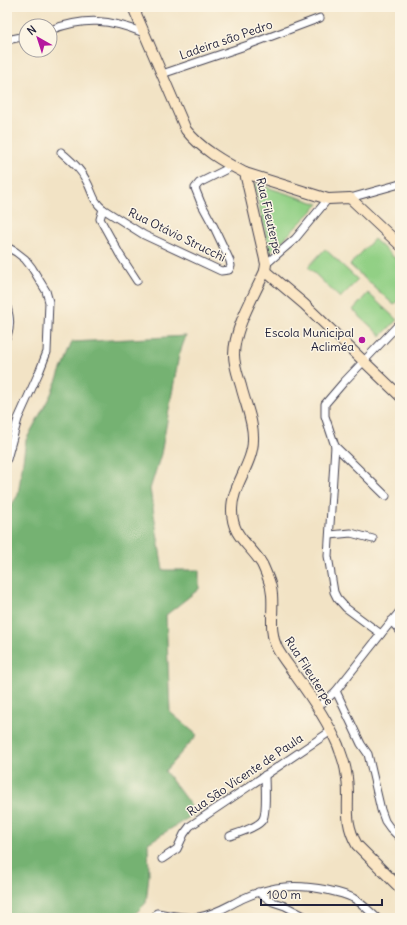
<svg xmlns="http://www.w3.org/2000/svg" width="407" height="925" font-family="Delius,sans-serif">
  <rect width="100%" height="100%" fill="#fcf5e5"/>
  <filter id="ink" filterUnits="userSpaceOnUse"><feTurbulence type="fractalNoise" baseFrequency=".025" numOctaves="2"/><feDisplacementMap in="SourceGraphic" scale="8" xChannelSelector="R" yChannelSelector="G"/><feConvolveMatrix kernelMatrix="1 2 1 2 8 2 1 2 1" color-interpolation-filters="sRGB"/></filter>
  <filter id="wash" filterUnits="userSpaceOnUse"><feTurbulence type="fractalNoise" baseFrequency=".012" numOctaves="4" result="noise"/><feDisplacementMap in="SourceGraphic" scale="16" xChannelSelector="R" yChannelSelector="G"/><feGaussianBlur stdDeviation="0.9" result="paint"/><feColorMatrix in="noise" values="0 0 0 0 0 0 0 0 0 0 0 0 0 0 0 0 0 1.4 0 .05"/><feComposite in="paint" operator="in"/></filter>
  <g filter="url(#wash)">
    <rect width="100%" height="100%" fill="#f2e3c5"/>
    <g fill="#92d085" stroke="#5a7960">
      <polygon points="254,183 319,204 270,253"/>
      <polygon points="374,239 400,263 400,298 394,305 350,265"/>
      <polygon points="325,249 358,280 340,298 308,267"/>
      <polygon points="368,293 397,320 381,336 353,310"/>
    </g>
    <polygon fill="#75b272" stroke="#4c6a56" points="186,336 179,355 161,454 150,489 163,570 199,570 199,589 166,615 170,712 197,735 165,771 196,813 148,843 149,875 146,903 131,918 7,918 7,512 18,495 26,440 51,394 72,342"/>
  </g>
  <g filter="url(#ink)">
    <g fill="none" stroke-linecap="round" stroke-linejoin="round">
      <defs>
        <g id="street">
          <path d="M50,30c36,-13 59,-11 94,3"/>
          <polyline points="7,40 26,36"/>
          <polyline points="162,74 248,45 320,18"/>
          <path d="M61,152c10,9 19,16 25,28 7,12 6,20 17,29l41,26 77,36 8,-1 2,-4 -1,-5 -16,-34 -13,-24 -6,-15 4,-5 34,-17"/>
          <polyline points="350,198 400,184"/>
          <polyline points="103,209 100,219 120,255 137,281"/>
          <polyline points="7,247 16,252 25,259 32,268 46,291 49,302 47,352 40,370 18,419 7,459"/>
          <polyline points="266,264 295,239 328,199"/>
          <path d="M7,307c3,11 4,19 0,29"/>
          <polyline points="335,446 386,496"/>
          <polyline points="330,535 351,533 373,539"/>
          <polyline points="391,621 400,631"/>
          <polyline points="381,634 346,608 337,598 334,592 328,556 335,446 325,416 325,404 343,383 400,323"/>
          <polyline points="336,691 361,744 368,754 381,810 385,821 390,828 400,838"/>
          <polyline points="318,707 336,691 381,634 400,611"/>
          <path d="M230,836c8,-3 29,-9 33,-17 4,-7 2,-35 2,-44"/>
          <polyline points="162,859 177,849 184,834 190,826 331,731"/>
          <polyline points="258,892 273,902 285,906 308,918"/>
          <path d="M157,913c13,2 29,6 42,4 17,-3 30,-12 45,-19 28,-13 53,-14 83,-8 9,2 18,4 26,8 9,5 16,13 24,20"/>
        </g>
        <g id="secondary">
          <path d="M133,7l53,123c15,19 38,32 59,43l21,91 -1,7c-11,25 -31,57 -31,84 0,10 4,21 7,31 4,17 13,36 12,54 0,24 -22,47 -21,71 0,26 18,33 30,53 2,4 4,9 6,14 10,23 -2,48 9,70 5,10 13,19 19,28 16,22 31,44 42,69 3,9 7,18 8,27 6,28 -5,45 11,73l43,43"/>
          <polyline points="245,173 328,199 350,198 400,245"/>
          <polyline points="265,271 304,304 400,396"/>
        </g>
      </defs>
      <use href="#street" stroke="#413f50" stroke-width="9"/>
      <use href="#secondary" stroke="#413f50" stroke-width="12"/>
      <use href="#street" stroke="#fff" stroke-width="7"/>
      <use href="#secondary" stroke="#fbe6c4" stroke-width="10"/>
    </g>
  </g>
  <circle fill="#b5179e" stroke="#fcf5e5" stroke-width="1.5" cx="362" cy="340" r="4"/>
  <g text-anchor="middle" stroke-width="3" stroke-linejoin="round" paint-order="stroke">
    <g font-size="12" fill="#22223b" stroke="#fcf5e5">
      <text transform="translate(226 40) rotate(-19)" y="4">Ladeira são Pedro</text>
      <text transform="translate(269 216) rotate(77)" y="4">Rua Fileuterpe</text>
      <text transform="translate(177 235) rotate(26)" y="4">Rua Otávio Strucchi</text>
      <text transform="translate(309 671) rotate(57)" y="4">Rua Fileuterpe</text>
      <text transform="translate(245 775) rotate(-34)" y="4">Rua São Vicente de Paula</text>
    </g>
    <g font-size="12" fill="#22223b" stroke="#fcf5e5" text-anchor="end">
      <text x="354" y="337">Escola Municipal<tspan x="354" dy="14">Acliméa</tspan></text>
    </g>
  </g>
  <rect width="407" height="925" fill="none" stroke="#fcf5e5" stroke-width="24"/>
  <g transform="translate(38 38) rotate(321)"><circle r="19" fill="#fcf5e5" stroke="#a5a1a1"/>
  <path d="M0-3L7 15L0 10L-7 15Z" fill="#b5179e"/>
  <text y="-6" font-size="11" font-weight="bold" text-anchor="middle" fill="#22223b">N</text>
  </g>
  <path d="M261 899v6h121v-6" fill="none" stroke="#22223b" stroke-width="2"/>
  <text x="267" y="899" font-size="12" fill="#22223b" stroke="#fcf5e5" stroke-width="3" paint-order="stroke">100 m</text>
</svg>
